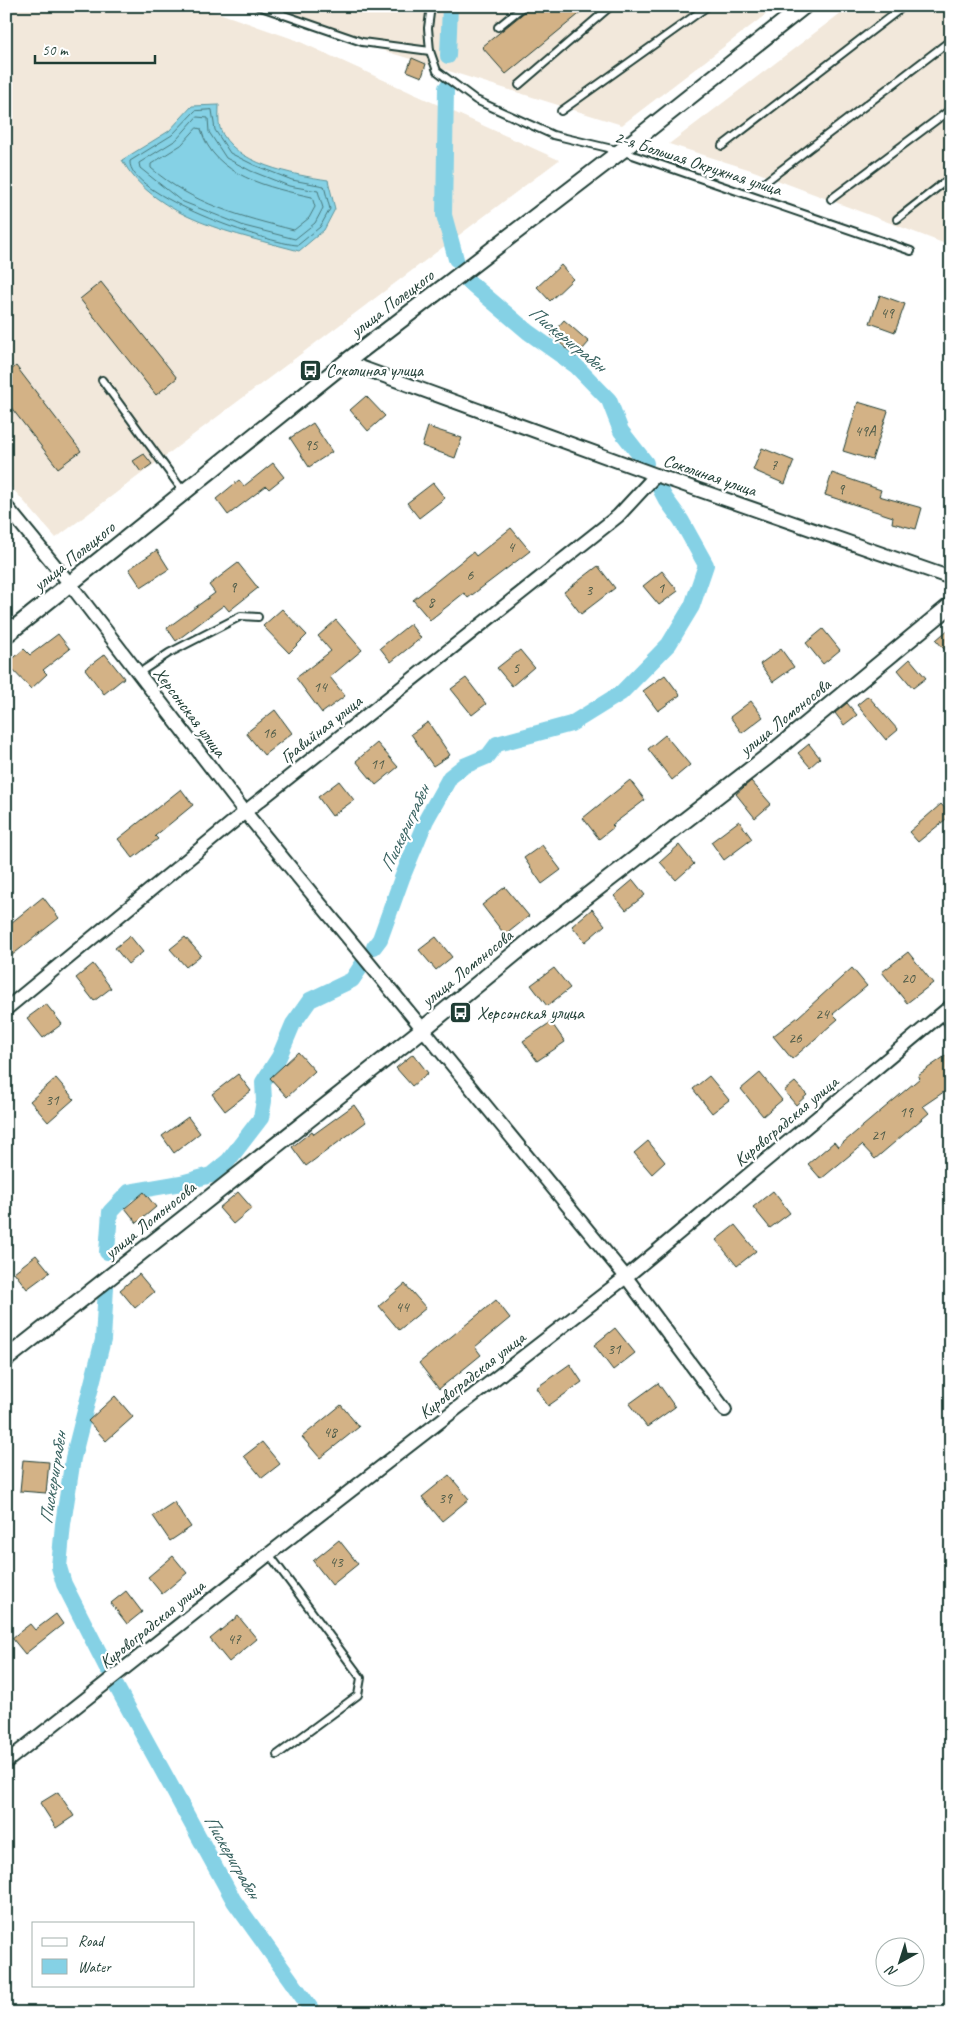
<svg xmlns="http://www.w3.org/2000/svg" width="957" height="2019" font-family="Caveat,sans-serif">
  <rect width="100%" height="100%" fill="#fff"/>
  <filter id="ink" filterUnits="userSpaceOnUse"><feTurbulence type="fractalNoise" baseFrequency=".02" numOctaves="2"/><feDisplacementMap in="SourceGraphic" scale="10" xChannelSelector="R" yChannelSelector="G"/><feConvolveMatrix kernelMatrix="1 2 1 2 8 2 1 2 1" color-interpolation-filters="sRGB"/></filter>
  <g filter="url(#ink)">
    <g fill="#f2e8db">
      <polygon points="6,6 199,6 296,40 559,160 56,538 6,481"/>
      <polygon points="241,6 777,6 622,125"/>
      <polygon points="850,6 951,6 951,246 751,170 669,144"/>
    </g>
    <path fill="#85d1e5" stroke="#5c969e" d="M219,105c0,7 -1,17 1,23 12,36 75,47 108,52l7,29 -11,21 -25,21c-62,-17 -143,-31 -177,-91l47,-29 23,-25z"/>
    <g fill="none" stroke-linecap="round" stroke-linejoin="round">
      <g stroke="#48787b" stroke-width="1">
        <path d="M212,110l3,20 15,23 24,12 38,15 32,6 6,23 -10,18 -22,18c-29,-1 -171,-50 -168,-84l42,-26 23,-24z"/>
        <polygon points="197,117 208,118 209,132 226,158 251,171 289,186 318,191 323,208 315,223 295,239 244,226 181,201 140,168 139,163 176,140"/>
        <path d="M197,128l4,1c12,47 70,59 111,68l3,10 -6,11 -15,12c-52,-13 -102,-26 -143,-62v-4l30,-19z"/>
      </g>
      <g stroke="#85d1e5" stroke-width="16">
        <polyline points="448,56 450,6"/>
        <polyline points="446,88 444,215 456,259"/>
        <polyline points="467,280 528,332 576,366 609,400 621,431 646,463"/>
        <polyline points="374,947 380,939 402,878 426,820 450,777 464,766 488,756 497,744 571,724 621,693 669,644 692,606 706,565 681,520 665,498 657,483"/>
        <polyline points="107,1252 110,1212 129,1192 181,1183 211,1175 228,1161 261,1118 264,1101 263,1082 279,1057 293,1024 310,1000 352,980 364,962"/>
        <polyline points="106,1287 103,1340 73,1458 63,1524 59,1567 64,1584 107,1668"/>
        <polyline points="115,1684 234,1901 314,2013"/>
      </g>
    </g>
    <g fill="#d3b286" stroke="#1f3d34">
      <polygon points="532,6 589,6 506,74 482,47"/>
      <polygon points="412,58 426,64 422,77 407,71"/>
      <polygon points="561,265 573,279 550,301 537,287"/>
      <polygon points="101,282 177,378 156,395 80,299"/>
      <polygon points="880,295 905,304 895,332 870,323"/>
      <polygon points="564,320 589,342 576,357 551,335"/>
      <polygon points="16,366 81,451 58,468 6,401 6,374"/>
      <polygon points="366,396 385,416 368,431 350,410"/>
      <polygon points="858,402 888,411 872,460 843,451"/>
      <polygon points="313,423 332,452 309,467 290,438"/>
      <polygon points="428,427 462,438 455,458 422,446"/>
      <polygon points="762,448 794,461 785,484 753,470"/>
      <polygon points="144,454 152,464 141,472 133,461"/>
      <polygon points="273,463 284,477 269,489 266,486 228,515 216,499 239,480 244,486"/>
      <polygon points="832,473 881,490 879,496 922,508 916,529 892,523 893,517 825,495"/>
      <polygon points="433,483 445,498 419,518 407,503"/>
      <polygon points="511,528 530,551 468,598 464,593 430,620 413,600 473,552 476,556"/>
      <polygon points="157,550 169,569 141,587 129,569"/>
      <polygon points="238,563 258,588 229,611 224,605 176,641 167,628 215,593 209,585"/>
      <polygon points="598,566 615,588 581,614 564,592"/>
      <polygon points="662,571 678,591 659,605 643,586"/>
      <polygon points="282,609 307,635 289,653 263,626"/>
      <polygon points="336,620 362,650 330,677 345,696 322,713 296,678 331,651 318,636"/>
      <polygon points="410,624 421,638 391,662 380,648"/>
      <polygon points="951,627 951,657 936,640"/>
      <polygon points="823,629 840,650 823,664 806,643"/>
      <polygon points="58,634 70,649 43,670 47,674 31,689 7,664 24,649 30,655"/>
      <polygon points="781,649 794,667 773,682 760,664"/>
      <polygon points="520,650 534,667 512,686 497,668"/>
      <polygon points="105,654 124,678 104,694 85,669"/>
      <polygon points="910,659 926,678 913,688 898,670"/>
      <polygon points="665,675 680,695 658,711 643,691"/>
      <polygon points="466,678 486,704 472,715 451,689"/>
      <polygon points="868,696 898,730 886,740 857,705"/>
      <polygon points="751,701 763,717 742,733 730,717"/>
      <polygon points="847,703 857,715 844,725 835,713"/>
      <polygon points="275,710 292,733 264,755 246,733"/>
      <polygon points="428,722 450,755 433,766 411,734"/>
      <polygon points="665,735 690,765 672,780 648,749"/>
      <polygon points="377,743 398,767 376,785 356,761"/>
      <polygon points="809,744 820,758 810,767 798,753"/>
      <polygon points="630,780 645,800 612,825 614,827 599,839 583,818"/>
      <polygon points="339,781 354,800 332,816 318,797"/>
      <polygon points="751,781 771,804 755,818 736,794"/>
      <polygon points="181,789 193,805 155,836 158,839 133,858 118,839"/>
      <polygon points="941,804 951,815 918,842 909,832"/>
      <polygon points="739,821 752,839 724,860 711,842"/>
      <polygon points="542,845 561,870 542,884 524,858"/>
      <polygon points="679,845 694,864 676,880 660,862"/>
      <polygon points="633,880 645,895 626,910 614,896"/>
      <polygon points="505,887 529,916 505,935 482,905"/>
      <polygon points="43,897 59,918 6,960 6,927"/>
      <polygon points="592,909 605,925 585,942 572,926"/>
      <polygon points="130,936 143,952 128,964 115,948"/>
      <polygon points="185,937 201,955 186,967 170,949"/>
      <polygon points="436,937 452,957 436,970 419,950"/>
      <polygon points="908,952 933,983 907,1003 882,972"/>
      <polygon points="93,964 111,988 94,1001 76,978"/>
      <polygon points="554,968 570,988 547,1006 531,985"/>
      <polygon points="852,968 867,986 833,1014 838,1019 792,1059 773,1036 798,1017"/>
      <polygon points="46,1004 62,1024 43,1038 27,1018"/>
      <polygon points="551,1022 565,1042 537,1061 523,1041"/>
      <polygon points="298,1052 315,1071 287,1097 270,1078"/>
      <polygon points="951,1052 951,1087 923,1106 929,1113 875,1159 862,1145 821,1179 808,1164 834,1142 838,1147 920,1078 918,1075"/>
      <polygon points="413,1054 428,1073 412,1086 396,1068"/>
      <polygon points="760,1073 782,1100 763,1116 741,1089"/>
      <polygon points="238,1074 251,1091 225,1111 212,1094"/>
      <polygon points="709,1076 729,1100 712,1113 693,1089"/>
      <polygon points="56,1078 74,1099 48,1122 30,1101"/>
      <polygon points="795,1082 807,1095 796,1105 784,1091"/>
      <polygon points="354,1105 366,1122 306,1166 292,1147 312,1131 314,1134"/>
      <polygon points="188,1117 200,1133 174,1153 162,1136"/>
      <polygon points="648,1141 665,1162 652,1174 634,1153"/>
      <polygon points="773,1191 790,1213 770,1228 753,1207"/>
      <polygon points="144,1192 156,1207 137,1223 125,1208"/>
      <polygon points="238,1192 252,1208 233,1224 219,1208"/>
      <polygon points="735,1225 756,1251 737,1266 716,1240"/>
      <polygon points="36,1255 50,1272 27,1289 14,1272"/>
      <polygon points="139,1274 154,1292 135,1308 120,1290"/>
      <polygon points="405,1284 426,1308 399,1330 379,1306"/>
      <polygon points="496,1300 510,1318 475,1347 481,1355 439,1389 419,1363"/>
      <polygon points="615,1328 635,1353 613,1370 594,1345"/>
      <polygon points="570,1364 582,1382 548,1406 536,1388"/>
      <polygon points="658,1383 675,1407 647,1427 629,1404"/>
      <polygon points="115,1396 133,1417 106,1441 88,1421"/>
      <polygon points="341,1405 359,1427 320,1458 302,1437"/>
      <polygon points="262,1442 280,1464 262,1478 244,1456"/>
      <polygon points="23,1460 49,1462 46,1493 20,1491"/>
      <polygon points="449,1475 469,1499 442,1521 422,1497"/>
      <polygon points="174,1502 191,1527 170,1541 153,1516"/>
      <polygon points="339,1540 358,1564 332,1585 313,1561"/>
      <polygon points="173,1556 187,1573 162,1594 148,1577"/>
      <polygon points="126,1591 142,1612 127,1624 111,1603"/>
      <polygon points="56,1614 63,1624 25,1654 12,1638 30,1624 35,1630"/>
      <polygon points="238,1616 257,1639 229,1662 210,1639"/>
      <polygon points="58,1792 74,1816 56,1828 40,1803"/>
    </g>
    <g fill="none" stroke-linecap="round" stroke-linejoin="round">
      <defs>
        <g id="service">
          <polyline points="258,6 362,42 430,51"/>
          <polyline points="277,6 283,15"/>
          <polyline points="431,6 428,28 430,51 437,71 476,100 553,135 621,151 911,251"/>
          <polyline points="498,27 524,6"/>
          <polyline points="519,85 611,6"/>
          <polyline points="561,111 708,6"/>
          <polyline points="722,146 904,6"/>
          <polyline points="764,183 951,40"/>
          <polyline points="831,199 951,109"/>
          <polyline points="897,219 951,177"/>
          <polyline points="950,238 951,237"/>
          <polyline points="102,380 183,491"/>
          <polyline points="139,673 169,653 241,616 258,617"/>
          <polyline points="941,1014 951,1027"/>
          <polyline points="269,1554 361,1678 358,1695 277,1755"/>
        </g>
        <g id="minor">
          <polyline points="346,362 656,475 951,578"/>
          <polyline points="6,506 70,584 245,812 626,1277 725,1410"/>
          <polyline points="6,1009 245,812 618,516 656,475"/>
          <polyline points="6,1762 269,1554 626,1277 951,1006"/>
        </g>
        <g id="tertiary">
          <polyline points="6,635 346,362 621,151 804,6"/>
          <polyline points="6,1359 423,1029 547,927 767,757 951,605"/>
        </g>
      </defs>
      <use href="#service" stroke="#1f3d34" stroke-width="10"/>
      <use href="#minor" stroke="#1f3d34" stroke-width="16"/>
      <use href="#tertiary" stroke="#1f3d34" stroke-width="19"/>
      <use href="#service" stroke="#fff" stroke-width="6"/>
      <use href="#minor" stroke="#fff" stroke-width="12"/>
      <use href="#tertiary" stroke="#fff" stroke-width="15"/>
    </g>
  </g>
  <defs>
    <symbol id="bus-square" viewBox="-11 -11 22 22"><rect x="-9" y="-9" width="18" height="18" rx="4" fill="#1f3d34" stroke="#fff"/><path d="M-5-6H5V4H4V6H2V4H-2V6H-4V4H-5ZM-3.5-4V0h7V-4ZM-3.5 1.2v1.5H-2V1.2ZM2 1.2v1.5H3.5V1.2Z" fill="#fff"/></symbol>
  </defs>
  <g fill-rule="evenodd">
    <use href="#bus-square" x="298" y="358" width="25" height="25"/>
    <use href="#bus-square" x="448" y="1000" width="25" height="25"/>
  </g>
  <g text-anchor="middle" stroke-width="4.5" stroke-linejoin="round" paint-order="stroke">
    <g font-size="15" fill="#4c5a48">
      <text x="887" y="318">49</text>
      <text x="865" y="436">49А</text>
      <text x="311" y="450">95</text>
      <text x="774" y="470">7</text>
      <text x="841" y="494">9</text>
      <text x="511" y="552">4</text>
      <text x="470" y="580">6</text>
      <text x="233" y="592">9</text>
      <text x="661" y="593">1</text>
      <text x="589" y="595">3</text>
      <text x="431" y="607">8</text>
      <text x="516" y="673">5</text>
      <text x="320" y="692">14</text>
      <text x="269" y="738">16</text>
      <text x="377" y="769">11</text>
      <text x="908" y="983">20</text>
      <text x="822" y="1019">24</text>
      <text x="795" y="1043">26</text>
      <text x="52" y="1105">31</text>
      <text x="906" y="1117">19</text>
      <text x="878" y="1140">21</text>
      <text x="402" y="1312">44</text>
      <text x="614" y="1354">31</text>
      <text x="330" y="1437">48</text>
      <text x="445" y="1503">39</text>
      <text x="336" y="1567">43</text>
      <text x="234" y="1644">47</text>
    </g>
    <g font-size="18" fill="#1f3d34" stroke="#fff">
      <text transform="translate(698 163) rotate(18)" y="6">2-я Большая Окружная улица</text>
      <text transform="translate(392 303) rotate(-37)" y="6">улица Полецкого</text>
      <text transform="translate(710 475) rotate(19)" y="6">Соколиная улица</text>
      <text transform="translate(74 556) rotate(-39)" y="6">улица Полецкого</text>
      <text transform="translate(190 712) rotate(53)" y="6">Херсонская улица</text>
      <text transform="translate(785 717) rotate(-39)" y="6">улица Ломоносова</text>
      <text transform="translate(321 729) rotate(-38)" y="6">Гравийная улица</text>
      <text transform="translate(467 968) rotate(-39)" y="6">улица Ломоносова</text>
      <text transform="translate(786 1121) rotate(-40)" y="6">Кировоградская улица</text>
      <text transform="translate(150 1220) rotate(-39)" y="6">улица Ломоносова</text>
      <text transform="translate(472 1375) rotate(-38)" y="6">Кировоградская улица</text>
      <text transform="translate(152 1624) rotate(-39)" y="6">Кировоградская улица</text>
    </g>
    <g font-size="18" fill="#1f3d34" stroke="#fff" text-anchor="start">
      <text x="326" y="376">Соколиная улица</text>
      <text x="477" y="1019">Херсонская улица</text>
    </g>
    <g font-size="19" font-style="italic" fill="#386260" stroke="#fff">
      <text transform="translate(568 338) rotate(39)" y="7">Пискериграбен</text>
      <text transform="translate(404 828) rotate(-65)" y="7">Пискериграбен</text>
      <text transform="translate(52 1478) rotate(-81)" y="7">Пискериграбен</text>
      <text transform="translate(233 1856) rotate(60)" y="7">Пискериграбен</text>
    </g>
  </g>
  <rect width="957" height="2019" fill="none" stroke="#fff" stroke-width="25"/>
  <rect x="12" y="12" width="932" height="1994" fill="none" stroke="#1f3d34" stroke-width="2" filter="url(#ink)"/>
  <rect x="32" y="1922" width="162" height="65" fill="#ffffff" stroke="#a5b1ae"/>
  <rect x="42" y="1938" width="25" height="8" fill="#ffffff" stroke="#a5b1ae"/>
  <text x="78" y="1946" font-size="15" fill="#1f3d34">Road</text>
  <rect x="42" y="1959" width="25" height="15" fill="#85d1e5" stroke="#a5b1ae"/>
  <text x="78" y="1972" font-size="15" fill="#1f3d34">Water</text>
  <g transform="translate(900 1962) rotate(219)"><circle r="24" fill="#ffffff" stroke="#a5b1ae"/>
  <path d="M0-4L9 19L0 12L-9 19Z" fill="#1f3d34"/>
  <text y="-8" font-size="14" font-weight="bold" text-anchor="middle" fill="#1f3d34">N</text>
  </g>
  <path d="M35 55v8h120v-8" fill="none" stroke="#1f3d34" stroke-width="2.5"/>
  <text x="42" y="55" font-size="15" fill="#1f3d34" stroke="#ffffff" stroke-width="4" paint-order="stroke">50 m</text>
</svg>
